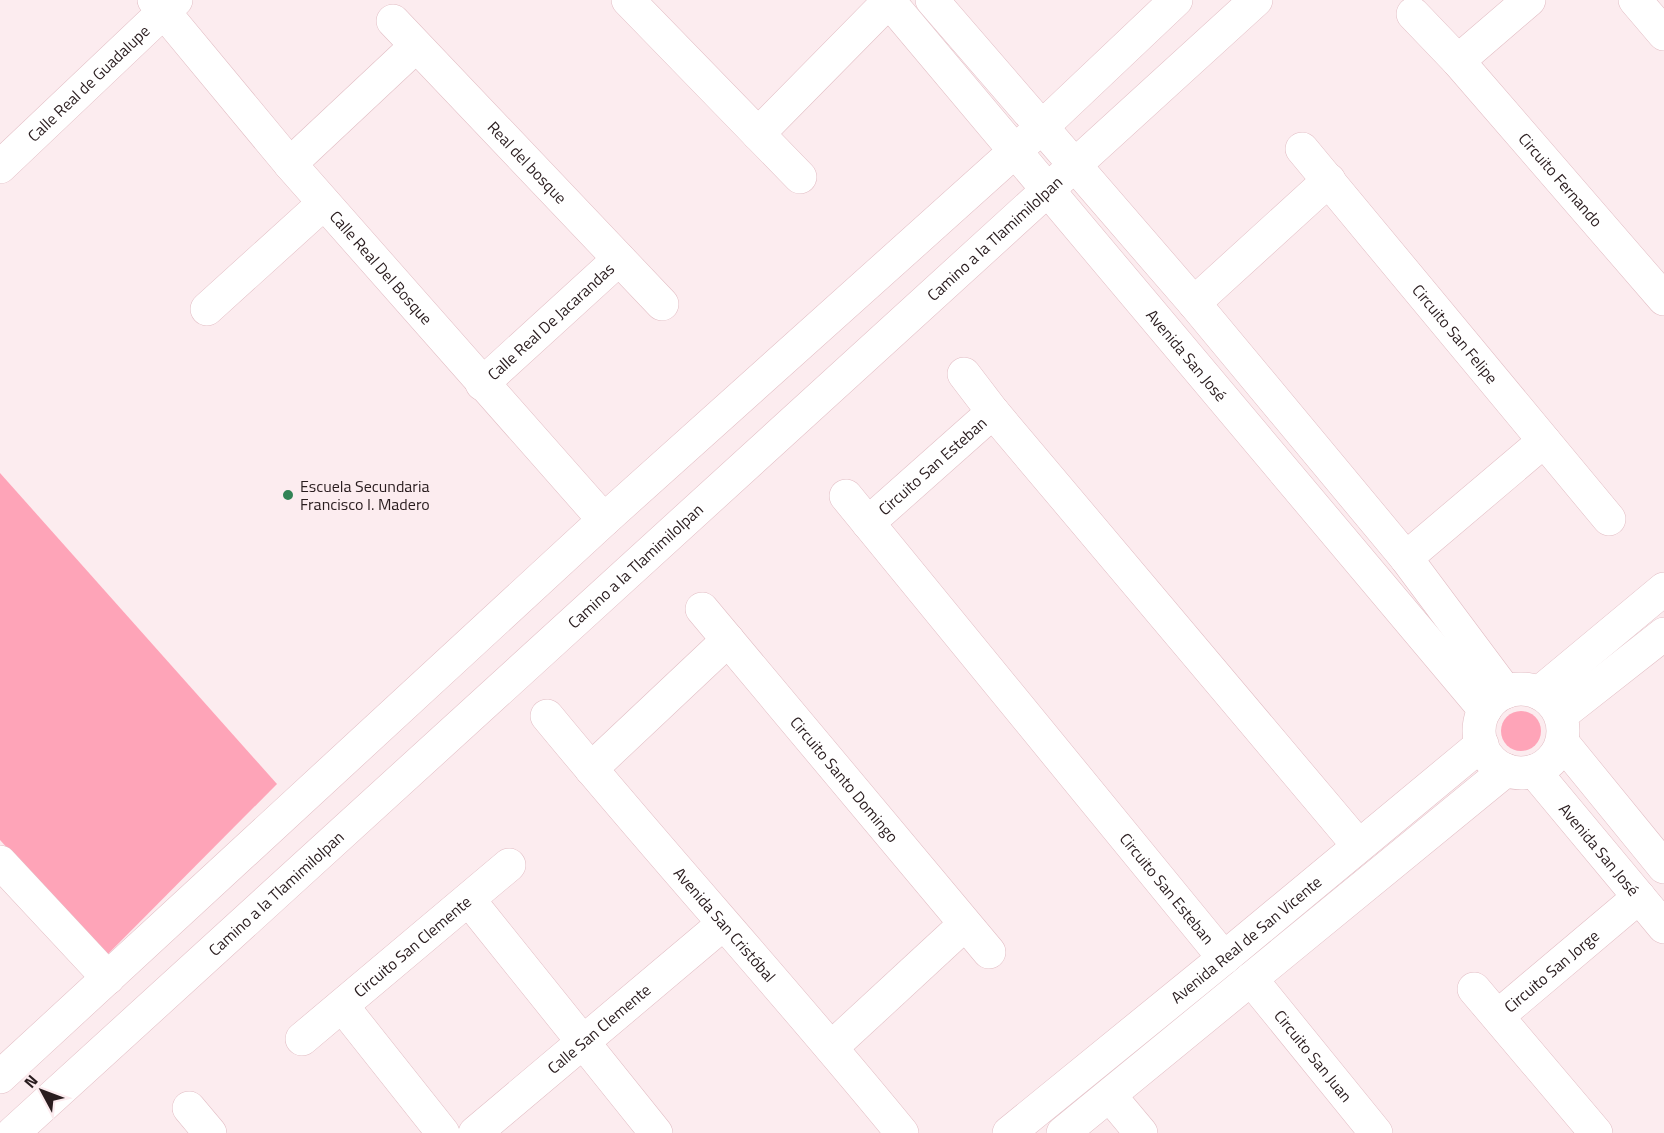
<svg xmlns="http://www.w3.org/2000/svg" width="1664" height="1133" font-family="'Titillium Web',sans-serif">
  <rect width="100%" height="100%" fill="#fcecef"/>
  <g fill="#fea4b8">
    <polygon points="0,473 277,784 106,956 0,840"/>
    <circle cx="1521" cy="731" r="20"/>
  </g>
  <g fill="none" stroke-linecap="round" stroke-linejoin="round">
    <defs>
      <g id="minor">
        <path id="s1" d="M154,0l136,164 314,356"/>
        <polyline points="628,0 800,177"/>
        <path id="s2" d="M888,0l597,710"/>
        <polyline points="932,0 1194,303 1406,558 1506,692"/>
        <polyline points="1635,0 1664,34"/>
        <path id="s3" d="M1413,14l45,47 206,238"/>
        <path id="s4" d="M393,21l269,283"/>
        <polyline points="1458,61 1529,0"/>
        <polyline points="758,134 889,1"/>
        <path id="s5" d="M1302,149l307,370"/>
        <polyline points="290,164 416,46"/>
        <path id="s6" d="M0,167l176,-167"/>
        <polyline points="1194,303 1329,180"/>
        <polyline points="207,309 324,203"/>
        <polyline points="964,374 993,412 1358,845"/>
        <path id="s7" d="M482,384l137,-125"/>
        <path id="s8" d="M846,496l378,462"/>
        <path id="s9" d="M868,523l125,-111"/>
        <polyline points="1406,558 1544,441"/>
        <path id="s10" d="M702,609l287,343"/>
        <circle cx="1521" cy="731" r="42"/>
        <polyline points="1539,693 1664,589"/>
        <polyline points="1561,715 1664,634"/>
        <path id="s11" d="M547,716c116,141 240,276 355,417"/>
        <polyline points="1562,742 1664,867"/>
        <polyline points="591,769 728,640"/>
        <path id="s12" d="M1534,771l130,156"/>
        <polyline points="0,862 108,978"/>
        <polyline points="469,900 656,1133"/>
        <path id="s13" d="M1251,979l125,154"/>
        <polyline points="1474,989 1596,1133"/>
        <polyline points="343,1007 443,1133"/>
        <path id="s14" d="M1498,1016l141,-119"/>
        <path id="s15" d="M302,1039l207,-174"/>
        <polyline points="832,1047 964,925"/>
        <polyline points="0,1077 604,520 1043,126 1176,0"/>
        <polyline points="1110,1096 1141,1133"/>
        <polyline points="189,1108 210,1133"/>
        <path id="s16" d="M13,1133l1243,-1133"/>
        <path id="s17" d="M475,1133l248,-209"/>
        <path id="s18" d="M1009,1133l215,-175 258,-214"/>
        <polyline points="1063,1133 1506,770"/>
      </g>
    </defs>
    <use href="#minor" stroke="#e2bdc4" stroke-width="34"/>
    <use href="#minor" stroke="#fff" stroke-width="33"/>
  </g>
  <circle fill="#328355" stroke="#fcecef" stroke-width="2" cx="288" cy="495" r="6"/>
  <g text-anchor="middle" stroke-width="4.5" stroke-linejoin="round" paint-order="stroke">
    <g font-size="16" fill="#291c1e" stroke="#fcecef">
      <text dy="6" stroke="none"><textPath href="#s6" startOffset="122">Calle Real de Guadalupe</textPath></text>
      <text dy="6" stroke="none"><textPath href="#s4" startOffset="195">Real del bosque</textPath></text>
      <text dy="6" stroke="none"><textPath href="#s3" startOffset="222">Circuito Fernando</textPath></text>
      <text dy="6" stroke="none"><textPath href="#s16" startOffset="1328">Camino a la Tlamimilolpan</textPath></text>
      <text dy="6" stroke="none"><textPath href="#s1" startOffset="351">Calle Real Del Bosque</textPath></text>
      <text dy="6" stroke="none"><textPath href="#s7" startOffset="93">Calle Real De Jacarandas</textPath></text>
      <text dy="6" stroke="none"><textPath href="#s5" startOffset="240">Circuito San Felipe</textPath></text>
      <text dy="6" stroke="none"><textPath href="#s2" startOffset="464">Avenida San José</textPath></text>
      <text dy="6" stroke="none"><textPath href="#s9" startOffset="86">Circuito San Esteban</textPath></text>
      <text dy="6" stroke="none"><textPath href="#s16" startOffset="842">Camino a la Tlamimilolpan</textPath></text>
      <text dy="6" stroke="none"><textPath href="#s10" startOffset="222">Circuito Santo Domingo</textPath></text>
      <text dy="6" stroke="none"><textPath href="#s12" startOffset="102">Avenida San José</textPath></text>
      <text dy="6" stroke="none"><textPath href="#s8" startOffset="507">Circuito San Esteban</textPath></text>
      <text dy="6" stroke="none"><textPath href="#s16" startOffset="356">Camino a la Tlamimilolpan</textPath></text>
      <text dy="6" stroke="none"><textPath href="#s11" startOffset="274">Avenida San Cristóbal</textPath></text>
      <text dy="6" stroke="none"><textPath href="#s18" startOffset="306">Avenida Real de San Vicente</textPath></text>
      <text dy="6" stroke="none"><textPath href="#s15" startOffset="144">Circuito San Clemente</textPath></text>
      <text dy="6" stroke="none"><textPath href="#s14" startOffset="70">Circuito San Jorge</textPath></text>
      <text dy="6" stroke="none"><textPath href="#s17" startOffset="162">Calle San Clemente</textPath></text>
      <text dy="6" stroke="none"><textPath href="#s13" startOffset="99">Circuito San Juan</textPath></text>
    </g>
    <g font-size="16" fill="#291c1e" stroke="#fcecef" text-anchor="start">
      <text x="300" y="492">Escuela Secundaria<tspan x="300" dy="18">Francisco I. Madero</tspan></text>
    </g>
  </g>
  <g transform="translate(42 1091) rotate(311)" stroke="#fcecef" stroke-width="4.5" paint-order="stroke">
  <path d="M0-4.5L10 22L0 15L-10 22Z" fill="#291c1e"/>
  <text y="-9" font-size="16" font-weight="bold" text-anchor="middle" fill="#291c1e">N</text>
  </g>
</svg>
